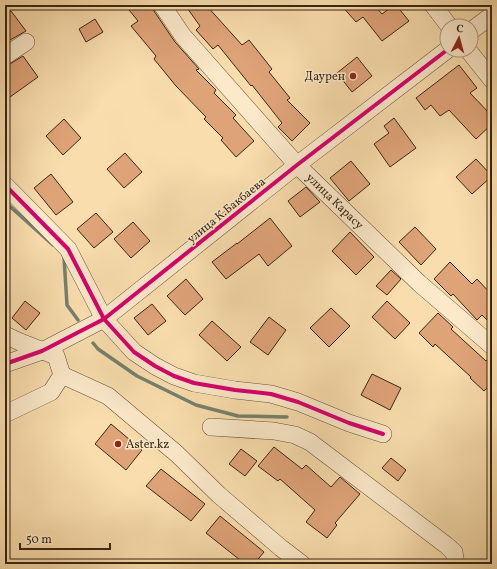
<svg xmlns="http://www.w3.org/2000/svg" width="497" height="569" font-family="Vollkorn,serif">
  <rect width="100%" height="100%" fill="#f9ddad"/>
  <filter id="stains"><feTurbulence type="fractalNoise" baseFrequency=".005" numOctaves="4"/><feColorMatrix values="0 0 0 0 .2 0 0 0 0 .09 0 0 0 0 .02 0 0 0 .5 -.17"/></filter>
  <radialGradient id="worn" r=".72"><stop offset=".6" stop-color="#630" stop-opacity="0"/><stop offset="1" stop-color="#630" stop-opacity=".3"/></radialGradient>
  <g fill="none" stroke-linecap="round" stroke-linejoin="round">
    <g stroke="#75806e" stroke-width="3.5">
      <polyline points="5,202 53,245"/>
      <polyline points="64,257 67,305 78,320"/>
      <polyline points="93,343 98,349 137,376 196,405 238,416 287,417"/>
    </g>
  </g>
  <g fill="#dfa378" stroke="#382712">
    <polygon points="125,5 152,5 154,11 175,42 199,69 196,70 216,90 214,93 236,115 233,118 254,141 236,157 221,140 223,138 204,119 206,117 176,86 154,59 156,56 131,26 138,21"/>
    <polygon points="185,5 206,5 242,45 249,40 272,69 269,72 290,98 287,100 310,123 292,141 278,127 282,123 252,85 251,86 218,45 213,49 196,30 200,26"/>
    <polygon points="341,5 374,5 382,14 394,5 396,5 409,21 382,41 363,17 356,22"/>
    <polygon points="11,11 26,31 10,40 5,33 5,15"/>
    <polygon points="95,19 103,32 86,42 79,29"/>
    <polygon points="23,56 38,77 10,97 5,90 5,67"/>
    <polygon points="357,57 372,76 352,92 337,73"/>
    <polygon points="459,65 477,88 470,93 492,116 492,124 476,139 449,110 440,116 431,105 425,110 416,98"/>
    <polygon points="394,118 416,148 390,167 374,144 389,133 384,126"/>
    <polygon points="64,119 81,138 63,155 46,136"/>
    <polygon points="125,153 142,172 124,188 107,169"/>
    <polygon points="476,159 492,176 472,194 456,177"/>
    <polygon points="351,161 370,184 349,201 330,178"/>
    <polygon points="51,174 73,202 56,215 34,188"/>
    <polygon points="306,187 320,202 300,217 288,201"/>
    <polygon points="96,213 113,232 94,248 77,229"/>
    <polygon points="270,218 292,246 268,266 259,254 226,279 212,262 237,243 237,244"/>
    <polygon points="133,222 150,241 131,258 114,239"/>
    <polygon points="415,227 436,249 421,265 399,242"/>
    <polygon points="350,232 374,257 356,275 332,251"/>
    <polygon points="450,262 472,284 477,279 492,295 492,325 482,315 477,320 453,294 451,296 434,279"/>
    <polygon points="391,270 401,279 387,295 376,286"/>
    <polygon points="186,279 203,299 185,315 167,296"/>
    <polygon points="25,301 40,313 26,330 12,318"/>
    <polygon points="387,301 410,323 395,339 372,317"/>
    <polygon points="152,304 166,321 148,335 134,318"/>
    <polygon points="331,308 350,326 329,347 310,328"/>
    <polygon points="438,313 453,327 451,329 486,361 492,356 492,383 484,391 470,378 471,377 435,344 433,347 419,333"/>
    <polygon points="269,317 286,330 268,355 250,342"/>
    <polygon points="212,321 241,347 227,361 199,335"/>
    <polygon points="372,374 401,388 390,410 361,395"/>
    <polygon points="111,424 142,450 126,470 95,444"/>
    <polygon points="274,447 302,469 306,465 331,487 340,477 360,494 335,523 337,525 327,538 306,522 315,510 280,479 278,481 258,466"/>
    <polygon points="241,449 257,461 245,476 229,464"/>
    <polygon points="391,458 406,470 398,481 382,468"/>
    <polygon points="161,469 205,504 191,521 146,486"/>
    <polygon points="220,516 264,552 254,564 245,564 206,533"/>
  </g>
  <g fill="none" stroke-linecap="round" stroke-linejoin="round">
    <defs>
      <g id="minor">
        <polyline points="162,5 183,36 297,165 419,283 492,346"/>
        <polyline points="433,5 449,26"/>
        <polyline points="471,31 492,15"/>
        <polyline points="468,50 492,80"/>
        <polyline points="5,56 26,42"/>
        <polyline points="5,185 68,249 104,319 134,352 155,366 174,376 194,383 235,390 271,394 298,402 349,423 383,434"/>
        <polyline points="5,335 20,342 56,356 62,375 51,392 5,414"/>
        <polyline points="5,364 42,351 104,319 297,165 447,50"/>
        <polyline points="62,375 108,396 177,454 219,495 281,548 302,564"/>
        <polyline points="211,427 274,431 295,435 310,442 446,545 454,552 456,564"/>
      </g>
    </defs>
    <use href="#minor" stroke="#685439" stroke-width="18"/>
    <use href="#minor" stroke="#fbe9ca" stroke-width="17"/>
    <defs>
      <g id="cycleway">
        <polyline points="5,185 68,249 104,319 134,352 155,366 174,376 194,383 235,390 271,394 298,402 349,423 383,434"/>
        <polyline points="5,364 42,351 104,319 297,165 447,50"/>
      </g>
    </defs>
    <use href="#cycleway" stroke="#fbe9ca" stroke-width="6"/>
    <use href="#cycleway" stroke="#d6006c" stroke-width="4"/>
  </g>
  <g fill="#8f2418" stroke="#fbe9ca" stroke-width="1.5">
    <circle cx="353" cy="76" r="4"/>
    <circle cx="118" cy="444" r="4"/>
  </g>
  <g text-anchor="middle" stroke-width="3" stroke-linejoin="round" paint-order="stroke">
    <g font-size="12" fill="#382712" stroke="#fbe9ca" text-anchor="end">
      <text x="345" y="80">Даурен</text>
      <text x="126" y="448" text-anchor="start">Aster.kz</text>
    </g>
    <g font-size="12" fill="#382712" stroke="#fbe9ca">
      <text transform="translate(335 201) rotate(44)" y="4">улица Карасу</text>
      <text transform="translate(226 210) rotate(-39)" y="4">улица К.Бакбаева</text>
    </g>
  </g>
  <rect width="497" height="569" fill="none" stroke="#f9ddad" stroke-width="20"/>
  <rect x="6" y="6" width="485" height="557" fill="none" stroke="#382712" stroke-width="2"/>
  <rect x="10" y="10" width="477" height="549" fill="none" stroke="#382712"/>
  <g transform="translate(459 38) rotate(6)"><circle r="19" fill="#fbe9ca" stroke="#ad9b80"/>
  <path d="M0-3L7 15L0 10L-7 15Z" fill="#8f2418"/>
  <text y="-6" font-size="11" font-weight="bold" text-anchor="middle" fill="#382712">С</text>
  </g>
  <path d="M20 543v6h90v-6" fill="none" stroke="#382712" stroke-width="2"/>
  <text x="26" y="543" font-size="12" fill="#382712" stroke="#fbe9ca" stroke-width="3" paint-order="stroke">50 m</text>
  <rect width="100%" height="100%" filter="url(#stains)"/>
  <rect width="100%" height="100%" fill="url(#worn)"/>
</svg>
